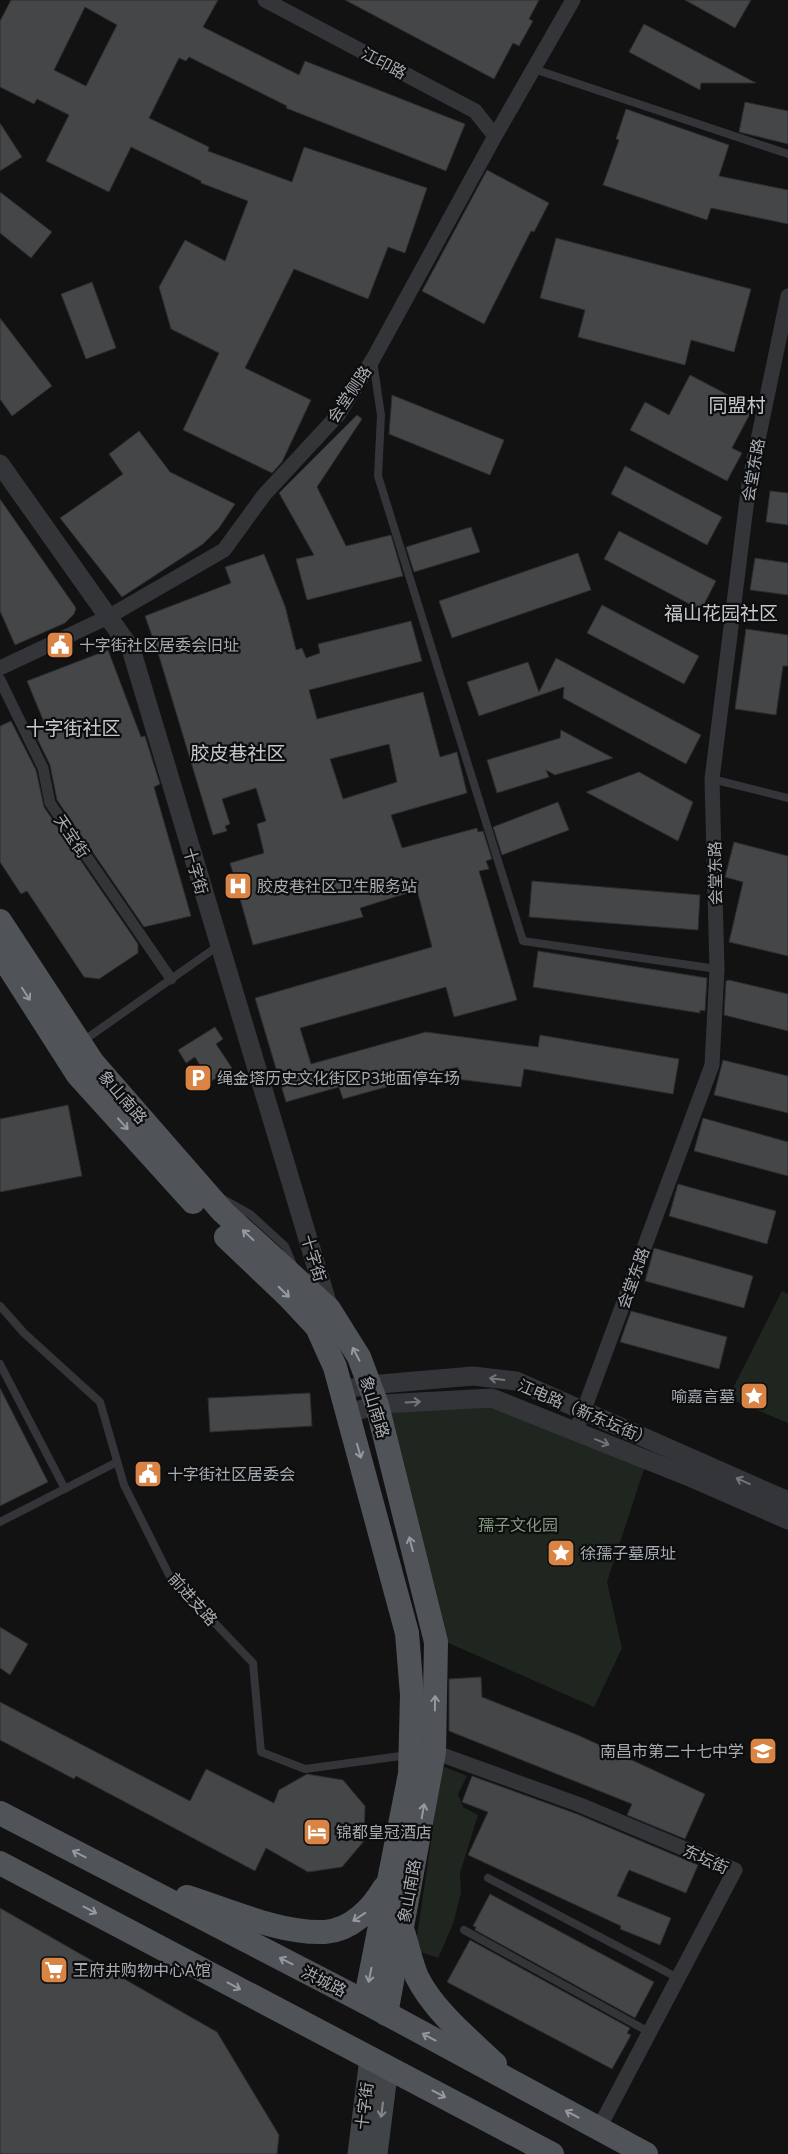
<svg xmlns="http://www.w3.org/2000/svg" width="788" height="2154" font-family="'Open Sans','Noto Sans SC',sans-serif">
  <rect width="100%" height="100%" fill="#121213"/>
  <g fill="#1f261f">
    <polygon points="782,1291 788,1294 788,1423 728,1398"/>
    <polygon points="490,1406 645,1466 607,1582 622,1648 594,1707 444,1641 386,1411"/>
    <polygon points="442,1766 467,1776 458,1794 463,1807 478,1815 460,1873 461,1893 453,1924 438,1958 415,1950"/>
  </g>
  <g fill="#444648" stroke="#2c2d2f" fill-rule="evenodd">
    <path d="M11,0h207l-15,27 96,48 6,-14 160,63 -19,47 -160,-63 1,-2 -98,-49 -3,4 -7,-3 -30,60 60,29 -1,4 84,31 12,-35 123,41 -22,65 -17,-6 -20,52 -74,-30 -49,99 66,32 -29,62 -10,11 -89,-43 36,-77 -48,-24 -12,-42 26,-47 40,21 23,-60 -47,-18v-2l-70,-34 -22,45 -63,-31 23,-46 -32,-16 -3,5 -34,-17v-66zM85,7l32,18 -31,61 -32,-16z"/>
    <polygon points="345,0 539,0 529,19 533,21 519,46 513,43 494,79"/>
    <polygon points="685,0 751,0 735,28"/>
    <polygon points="644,24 756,83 701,83 700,90 629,52"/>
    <polygon points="745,102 788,111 788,144 739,132"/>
    <polygon points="626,109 729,145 719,176 788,190 788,224 711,208 707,220 603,185 619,140 616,139"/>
    <polygon points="0,123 22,157 0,171"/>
    <polygon points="487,170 549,203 534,232 531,231 484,324 422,291"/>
    <polygon points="0,192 52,232 31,258 0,233"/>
    <polygon points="556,238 751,289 734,352 691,340 685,365 578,337 585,310 540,298"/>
    <polygon points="92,282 116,348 86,359 61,294"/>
    <polygon points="0,318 52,386 12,416 0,399"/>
    <polygon points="690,375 753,408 732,448 742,453 727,481 630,430 645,402 669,415"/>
    <polygon points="392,395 504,440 490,475 389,434"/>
    <polygon points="357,415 362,419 317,487 346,546 391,535 403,576 307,600 296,559 314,555 279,493"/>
    <polygon points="139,431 170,472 235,504 219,528 203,544 122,597 60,518 123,474 109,454"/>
    <polygon points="625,466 722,517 707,545 611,494"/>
    <polygon points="770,491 788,493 788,525 766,522"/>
    <polygon points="0,499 76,608 74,614 65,623 15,645 0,611"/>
    <polygon points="471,527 480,552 414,572 406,547"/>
    <polygon points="619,531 716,581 701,610 604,559"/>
    <polygon points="578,553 591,590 452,638 439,601"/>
    <path d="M264,554l21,52 11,44 6,-2 4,10 14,-5 -2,-9 93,-23 11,40 -113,29 8,29 106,-27 17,65 17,-5 10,41 -76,22 11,33 75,-20 1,4 5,-1 9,28 -6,2 3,8 -10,2 38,129 -63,17 -8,-30 -146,41 11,36 115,-32 112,15 2,-12 139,24 -6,35 -149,-25 -3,18 -65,-8 2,-12 -115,32 -4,-12 -53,15 -31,-104 177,-51 -15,-57 -57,18 3,9 -110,28 -23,-82 34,-10 -7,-29 9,-3 -10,-33 -34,11 8,25 -5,2 2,5 -14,4 -54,-179 -14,-40 86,-33 -6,-16zM389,744l8,38 -54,17 -13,-40z"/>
    <polygon points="755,558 788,563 788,595 750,590"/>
    <polygon points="602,605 699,656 684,684 587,633"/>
    <polygon points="746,629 788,635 788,666 783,666 776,715 735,709"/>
    <polygon points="108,650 141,737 145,736 160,784 154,787 191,916 144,927 57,800 50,765 34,732 46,727 27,681"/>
    <polygon points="556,658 701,735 686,764 563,698 564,687 479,716 467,682 528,662 539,692"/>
    <polygon points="11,721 36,770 44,807 138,944 138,953 99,979 84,977 27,891 21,894 0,862 0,726"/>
    <polygon points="561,730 613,758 555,775 546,770 549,777 497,793 487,760 560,738"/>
    <polygon points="639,772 693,802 678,841 586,792"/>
    <polygon points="558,802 569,830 502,855 493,827"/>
    <polygon points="734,842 788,856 788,956 729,942 743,882 725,877"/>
    <polygon points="532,881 700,895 698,930 529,917"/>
    <polygon points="538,951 707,978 705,1011 700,1010 700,1013 533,987"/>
    <polygon points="729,980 788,994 788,1031 724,1015 726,981"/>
    <polygon points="215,1027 223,1039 216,1044 232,1068 210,1082 195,1057 186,1063 178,1050"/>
    <polygon points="723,1060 788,1076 788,1113 714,1095"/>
    <polygon points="68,1105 82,1176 0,1192 0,1119"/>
    <polygon points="703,1118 788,1142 788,1176 694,1151"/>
    <polygon points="678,1184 776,1211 767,1244 669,1216"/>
    <polygon points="654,1248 753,1276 744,1308 645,1281"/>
    <polygon points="631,1311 727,1337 719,1369 620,1342"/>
    <polygon points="0,1388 48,1482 0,1506"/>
    <polygon points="310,1393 312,1426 210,1432 208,1398"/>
    <polygon points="0,1627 28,1644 10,1675 0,1668"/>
    <polygon points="481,1677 482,1697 580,1736 705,1794 685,1839 627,1815 632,1804 449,1731 449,1679"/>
    <polygon points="0,1702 190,1801 206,1769 274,1803 279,1790 307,1774 343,1780 365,1806 364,1841 342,1867 308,1872 266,1848 255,1871 76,1776 74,1779 0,1740"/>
    <polygon points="472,1776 577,1814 698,1865 686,1893 629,1870 617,1896 671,1918 660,1945 620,1929 621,1926 468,1855 488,1812 462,1802"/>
    <polygon points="490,1894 654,1982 635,2018 475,1930 476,1927 473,1926"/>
    <polygon points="0,1908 217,2032 279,2135 277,2154 0,2154"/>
    <polygon points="470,1940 630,2028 627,2033 631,2035 612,2069 447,1982"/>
  </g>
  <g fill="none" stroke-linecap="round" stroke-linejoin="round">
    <g stroke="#343538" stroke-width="8">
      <polyline points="534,69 788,154"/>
      <polyline points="373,361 381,415 378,476 523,941 717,969"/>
      <polyline points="712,779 788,798"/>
      <polyline points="83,1041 218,946"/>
      <polyline points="223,1199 250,1214 285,1246 294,1267"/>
      <polyline points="0,1306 24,1333 100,1402 124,1485 169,1575 253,1663 261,1752 305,1769 408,1755"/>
      <polyline points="0,1364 65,1489"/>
      <polyline points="0,1522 117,1462"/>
      <polyline points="488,1878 678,1978"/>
      <polyline points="464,1930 649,2032"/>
    </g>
    <polyline stroke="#343538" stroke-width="11" points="0,680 43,768 50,803 171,979"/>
    <g stroke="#343538" stroke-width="15">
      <polyline points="265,0 475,111 495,136"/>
      <polyline points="0,668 108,617 224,550 264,495 338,415 373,359 495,136 573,0"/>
      <polyline points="576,1431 712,1065 717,969 712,779 749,483 788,296"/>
      <polyline points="434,1752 580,1805 735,1870 599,2128"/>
    </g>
    <g stroke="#343538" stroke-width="19">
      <polyline points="0,464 131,649 329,1309"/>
      <polyline points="341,1390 369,1385 473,1376 516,1381 788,1501"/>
      <polyline points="348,1413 382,1404 492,1398 692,1478 788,1520"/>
    </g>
    <g stroke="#424548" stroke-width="21">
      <polyline points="358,2154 370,2058"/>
      <polyline points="377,2154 388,2067"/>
    </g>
    <g stroke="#505357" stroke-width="24">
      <polyline points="0,921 93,1063 223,1212 329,1309 359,1357 377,1405 436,1642 434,1752 386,2014"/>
      <polyline points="0,953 78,1075 193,1202"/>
      <polyline points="226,1237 289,1297 317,1327 335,1367 407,1633 412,1695 410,1774 365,2002"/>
      <polyline points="0,1813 365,2002 646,2154"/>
      <polyline points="0,1863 552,2154"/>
      <path d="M187,1897c41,13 94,37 138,35 26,-2 47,-23 59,-44"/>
      <path d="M403,1932c5,15 8,31 14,45 17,34 51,61 78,87"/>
    </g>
  </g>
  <defs><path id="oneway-shaft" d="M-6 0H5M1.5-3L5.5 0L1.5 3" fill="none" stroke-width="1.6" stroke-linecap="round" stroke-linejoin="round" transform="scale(1.25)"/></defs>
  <g stroke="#949aa0">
    <use href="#oneway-shaft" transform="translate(26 994) rotate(57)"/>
    <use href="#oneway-shaft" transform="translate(123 1124) rotate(48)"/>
    <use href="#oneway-shaft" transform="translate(248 1235) rotate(-137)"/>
    <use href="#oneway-shaft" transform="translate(284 1292) rotate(44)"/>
    <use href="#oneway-shaft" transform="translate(356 1354) rotate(-118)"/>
    <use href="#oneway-shaft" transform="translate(359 1451) rotate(74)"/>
    <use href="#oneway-shaft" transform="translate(411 1544) rotate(-104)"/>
    <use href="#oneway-shaft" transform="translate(435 1703) rotate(-89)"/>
    <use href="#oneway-shaft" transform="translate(423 1811) rotate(-80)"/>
    <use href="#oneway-shaft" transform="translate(79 1854) rotate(-153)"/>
    <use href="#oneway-shaft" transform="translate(90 1910) rotate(28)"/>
    <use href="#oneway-shaft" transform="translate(359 1917) rotate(146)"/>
    <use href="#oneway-shaft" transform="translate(286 1961) rotate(-153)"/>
    <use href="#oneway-shaft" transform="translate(370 1975) rotate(101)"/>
    <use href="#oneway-shaft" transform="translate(234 1986) rotate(28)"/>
    <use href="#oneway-shaft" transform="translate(429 2037) rotate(-152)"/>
    <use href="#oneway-shaft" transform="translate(439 2094) rotate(28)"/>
    <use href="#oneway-shaft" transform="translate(572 2114) rotate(-152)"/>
  </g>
  <g stroke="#72767b">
    <use href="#oneway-shaft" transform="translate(497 1379) rotate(-173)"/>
    <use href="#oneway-shaft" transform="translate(413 1402) rotate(-3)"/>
    <use href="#oneway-shaft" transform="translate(602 1442) rotate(22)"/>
    <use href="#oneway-shaft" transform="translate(743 1481) rotate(-156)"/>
  </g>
  <use stroke="#82888d" href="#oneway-shaft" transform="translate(382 2110) rotate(97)"/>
  <defs>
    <symbol id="civic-square" viewBox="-11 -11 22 22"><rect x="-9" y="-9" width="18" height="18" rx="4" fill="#d98444" stroke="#0d0d0e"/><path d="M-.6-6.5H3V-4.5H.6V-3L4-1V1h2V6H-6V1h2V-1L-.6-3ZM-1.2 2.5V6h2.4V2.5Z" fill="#fff"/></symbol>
    <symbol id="hospital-square" viewBox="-11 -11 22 22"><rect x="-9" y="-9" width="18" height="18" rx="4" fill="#d98444" stroke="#0d0d0e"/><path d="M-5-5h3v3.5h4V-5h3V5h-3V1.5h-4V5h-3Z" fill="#fff"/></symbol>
    <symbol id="parking-square" viewBox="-11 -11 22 22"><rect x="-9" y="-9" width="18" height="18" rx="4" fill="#d98444" stroke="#0d0d0e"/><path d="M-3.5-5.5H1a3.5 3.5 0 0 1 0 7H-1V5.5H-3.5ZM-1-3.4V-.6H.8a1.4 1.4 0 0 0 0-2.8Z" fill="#fff"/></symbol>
    <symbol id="sight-square" viewBox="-11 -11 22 22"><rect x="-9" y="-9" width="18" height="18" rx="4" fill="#d98444" stroke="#0d0d0e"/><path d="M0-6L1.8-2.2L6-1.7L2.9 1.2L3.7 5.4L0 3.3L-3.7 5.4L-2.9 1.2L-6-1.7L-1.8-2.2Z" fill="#fff"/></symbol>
    <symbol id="school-square" viewBox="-11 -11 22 22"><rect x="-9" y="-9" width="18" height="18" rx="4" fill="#d98444" stroke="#0d0d0e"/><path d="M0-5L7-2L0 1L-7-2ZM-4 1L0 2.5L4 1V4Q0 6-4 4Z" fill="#fff"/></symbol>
    <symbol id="hotel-square" viewBox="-11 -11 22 22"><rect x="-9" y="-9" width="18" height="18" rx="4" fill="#d98444" stroke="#0d0d0e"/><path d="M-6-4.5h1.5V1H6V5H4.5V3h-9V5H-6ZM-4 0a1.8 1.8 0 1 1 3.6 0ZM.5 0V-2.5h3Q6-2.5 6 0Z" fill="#fff"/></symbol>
    <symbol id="supermarket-square" viewBox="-11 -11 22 22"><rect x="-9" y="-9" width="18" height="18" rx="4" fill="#d98444" stroke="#0d0d0e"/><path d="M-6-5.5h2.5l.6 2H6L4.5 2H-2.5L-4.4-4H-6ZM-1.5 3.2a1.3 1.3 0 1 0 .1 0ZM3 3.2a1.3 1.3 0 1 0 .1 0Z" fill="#fff"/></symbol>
  </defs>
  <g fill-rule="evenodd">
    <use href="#civic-square" x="44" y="629" width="32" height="32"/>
    <use href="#hospital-square" x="222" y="870" width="32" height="32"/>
    <use href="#parking-square" x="182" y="1062" width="32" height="32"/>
    <use href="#sight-square" x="738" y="1380" width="32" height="32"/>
    <use href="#civic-square" x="132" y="1458" width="32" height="32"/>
    <use href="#sight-square" x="545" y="1537" width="32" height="32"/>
    <use href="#school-square" x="747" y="1735" width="32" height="32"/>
    <use href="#hotel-square" x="301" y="1816" width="32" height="32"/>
    <use href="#supermarket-square" x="38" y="1954" width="32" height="32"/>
  </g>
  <g text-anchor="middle" stroke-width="4.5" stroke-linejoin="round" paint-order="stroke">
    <g font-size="16" fill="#a5acb2" stroke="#0d0d0e">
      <text transform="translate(384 63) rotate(28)" y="6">江印路</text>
      <text transform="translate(349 394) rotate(-56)" y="6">会堂侧路</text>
      <text transform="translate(753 470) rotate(-80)" y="6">会堂东路</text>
      <text transform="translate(72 836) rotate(56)" y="6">天宝街</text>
      <text transform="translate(196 871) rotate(74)" y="6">十字街</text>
      <text transform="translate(715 873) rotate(-91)" y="6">会堂东路</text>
      <text transform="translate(123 1097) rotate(49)" y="6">象山南路</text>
      <text transform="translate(314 1258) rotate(73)" y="6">十字街</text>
      <text transform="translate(633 1278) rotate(-70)" y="6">会堂东路</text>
      <text transform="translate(375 1407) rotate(73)" y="6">象山南路</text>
      <text transform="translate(585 1412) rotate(23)" y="6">江电路（新东坛街）</text>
      <text transform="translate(193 1599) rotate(48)" y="6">前进支路</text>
      <text transform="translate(706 1859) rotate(24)" y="6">东坛街</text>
      <text transform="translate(409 1891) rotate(-80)" y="6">象山南路</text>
      <text transform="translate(324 1981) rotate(27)" y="6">洪城路</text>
      <text transform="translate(364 2106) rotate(-83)" y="6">十字街</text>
    </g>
    <g font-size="16" fill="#a5acb2" stroke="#0d0d0e" text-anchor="start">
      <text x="79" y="651">十字街社区居委会旧址</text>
      <text x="257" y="892">胶皮巷社区卫生服务站</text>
      <text x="217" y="1084">绳金塔历史文化街区P3地面停车场</text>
      <text x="735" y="1402" text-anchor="end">喻嘉言墓</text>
      <text x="167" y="1480">十字街社区居委会</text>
      <text x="580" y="1559">徐孺子墓原址</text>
      <text x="744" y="1757" text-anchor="end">南昌市第二十七中学</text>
      <text x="336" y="1838">锦都皇冠酒店</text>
      <text x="73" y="1976">王府井购物中心A馆</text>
    </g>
    <g font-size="16" fill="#849b7f" stroke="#0d0d0e">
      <text x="518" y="1531">孺子文化园</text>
    </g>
    <g font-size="19" fill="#c6cacf" stroke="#0d0d0e">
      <text x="737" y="412">同盟村</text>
      <text x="721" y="620">福山花园社区</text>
      <text x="73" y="735">十字街社区</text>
      <text x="238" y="760">胶皮巷社区</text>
    </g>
  </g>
</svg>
